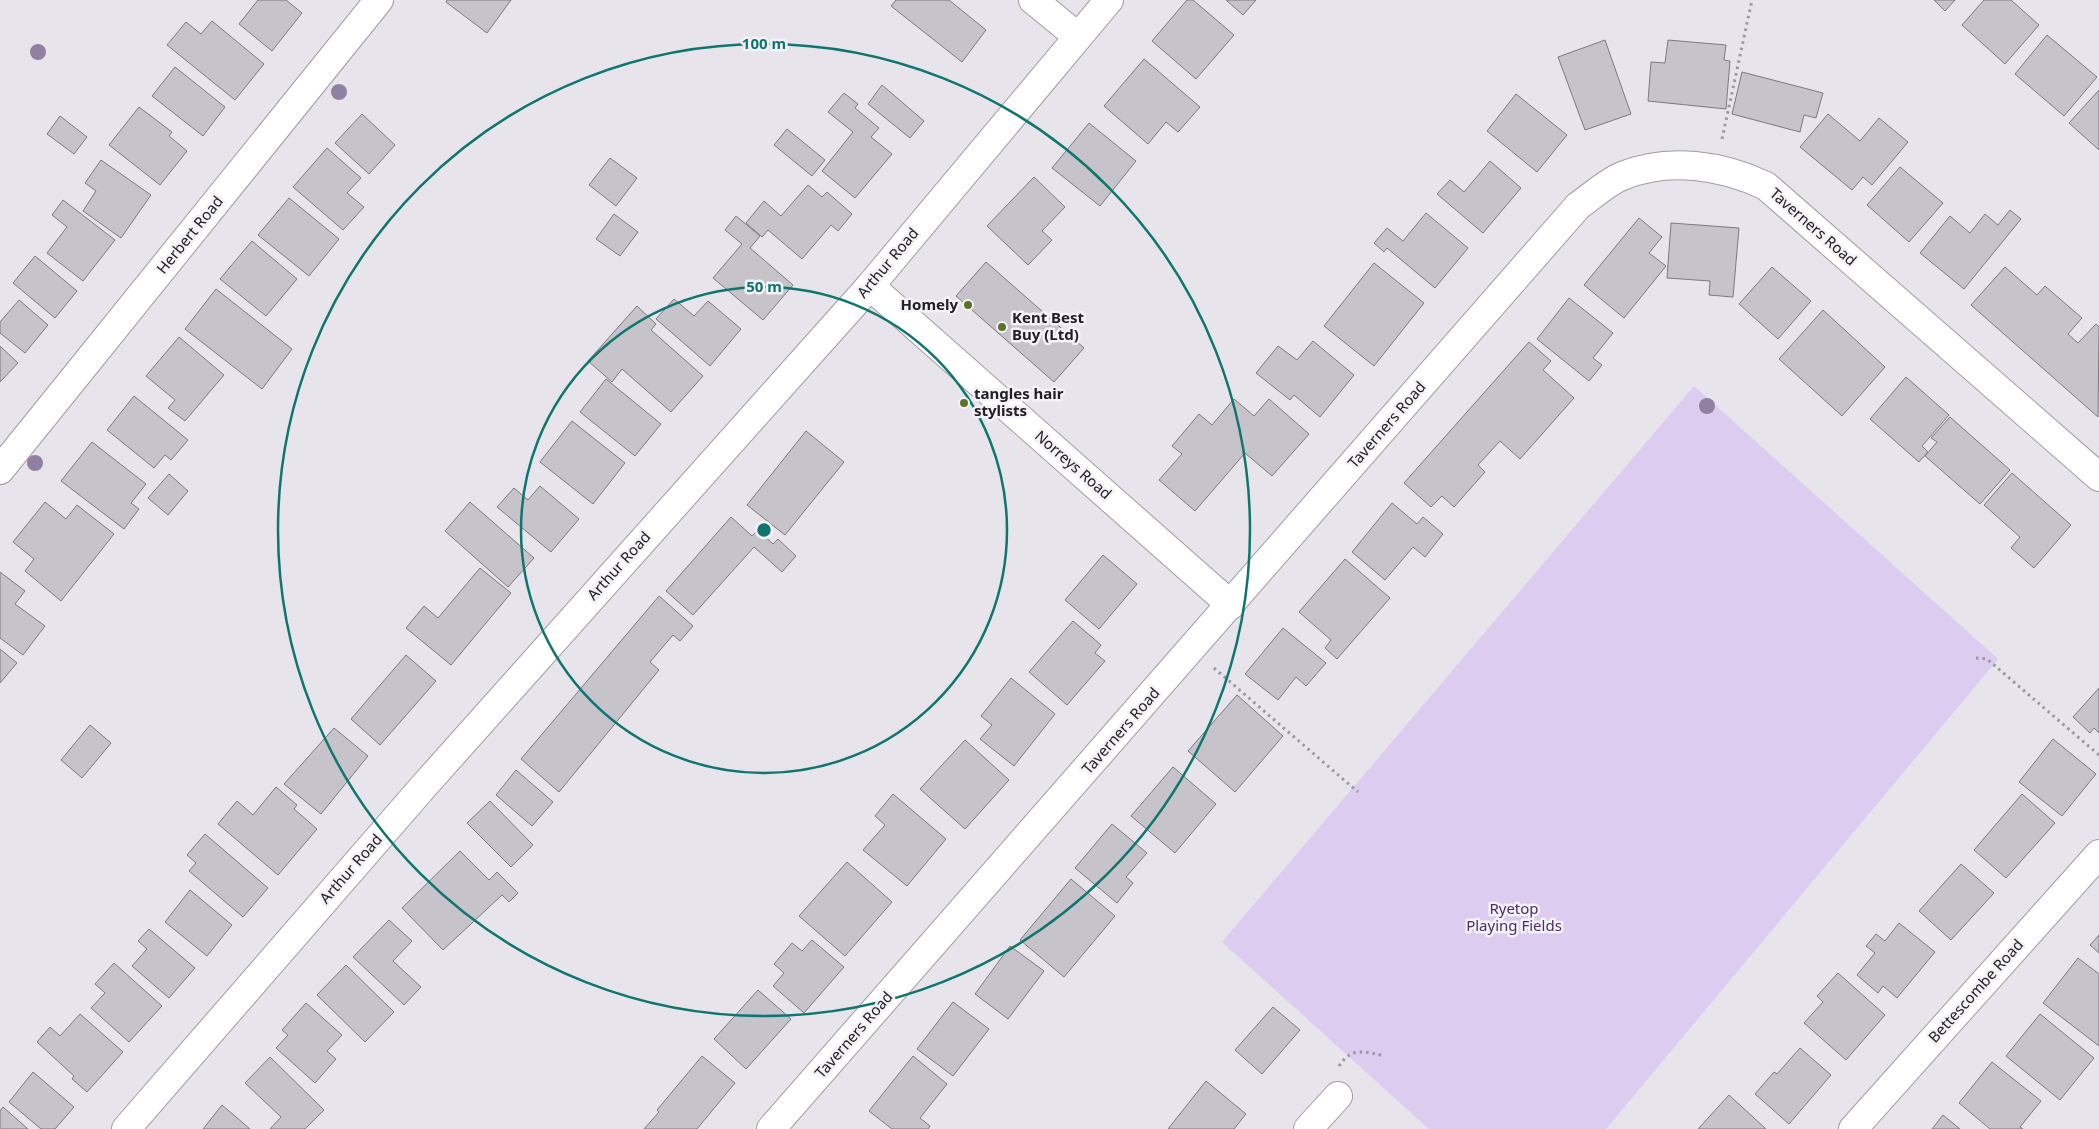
<svg xmlns="http://www.w3.org/2000/svg" width="2099" height="1129" font-family="'Noto Sans',sans-serif">
  <rect width="100%" height="100%" fill="#e7e4eb"/>
  <polygon fill="#dcccf0" points="1694,386 1998,659 1606,1129 1429,1129 1222,942"/>
  <g fill="#c6c3cb" stroke="#7c797f">
    <polygon points="258,0 286,0 302,13 272,51 239,24"/>
    <polygon points="447,0 511,0 487,33 446,2"/>
    <polygon points="896,0 949,0 986,30 962,62 891,6"/>
    <polygon points="1187,0 1193,0 1234,35 1196,79 1152,41"/>
    <polygon points="1226,0 1256,0 1243,15"/>
    <polygon points="1934,0 1955,0 1945,11"/>
    <polygon points="1984,0 2011,0 2039,25 2005,64 1962,25"/>
    <polygon points="212,21 264,64 235,100 167,45 186,22 201,34"/>
    <polygon points="2047,35 2097,77 2064,116 2015,74"/>
    <polygon points="1605,40 1631,114 1585,130 1558,57"/>
    <polygon points="1668,40 1726,45 1724,60 1730,61 1726,109 1648,101 1651,62 1665,63"/>
    <polygon points="1144,59 1200,107 1178,132 1166,122 1148,144 1104,106"/>
    <polygon points="175,67 225,107 203,136 152,96"/>
    <polygon points="1742,72 1823,93 1816,118 1804,115 1800,132 1732,114"/>
    <polygon points="882,85 924,121 910,138 868,104"/>
    <polygon points="2099,90 2099,150 2069,123"/>
    <polygon points="844,93 858,104 855,108 879,128 871,137 892,154 855,198 822,171 853,132 828,112"/>
    <polygon points="1516,94 1567,135 1537,172 1487,131"/>
    <polygon points="139,107 172,132 169,136 187,151 160,185 109,145"/>
    <polygon points="362,114 395,145 369,174 335,143"/>
    <polygon points="1828,114 1860,141 1879,118 1908,142 1872,185 1863,177 1852,190 1800,147"/>
    <polygon points="60,116 87,137 74,154 47,134"/>
    <polygon points="1089,123 1136,161 1100,206 1052,168"/>
    <polygon points="787,129 825,160 812,176 774,145"/>
    <polygon points="327,148 361,178 347,193 364,207 343,230 293,187"/>
    <polygon points="610,158 637,178 616,206 589,185"/>
    <polygon points="101,160 151,195 121,238 83,211 96,191 85,183"/>
    <polygon points="1490,161 1521,188 1483,233 1437,194 1450,180 1464,192"/>
    <polygon points="1900,167 1943,203 1909,242 1867,205"/>
    <polygon points="1034,177 1065,207 1042,231 1052,240 1028,265 987,226"/>
    <polygon points="808,185 822,197 827,192 852,214 838,231 831,225 802,259 768,230 762,237 746,223 764,201 781,216"/>
    <polygon points="289,198 339,239 309,276 258,235"/>
    <polygon points="63,200 115,240 83,281 47,253 67,227 52,215"/>
    <polygon points="2010,210 2021,219 1964,289 1920,253 1950,216 1970,233 1985,214 1998,225"/>
    <polygon points="1426,213 1468,248 1435,288 1387,248 1384,252 1374,243 1387,228 1403,241"/>
    <polygon points="614,214 638,232 620,256 596,239"/>
    <polygon points="736,216 760,236 750,248 793,285 763,320 713,278 742,244 725,230"/>
    <polygon points="1639,218 1662,237 1649,253 1666,266 1624,318 1584,285"/>
    <polygon points="1671,223 1739,228 1733,297 1709,295 1710,281 1667,278"/>
    <polygon points="252,241 297,279 266,316 220,279"/>
    <polygon points="35,256 77,291 55,318 13,283"/>
    <polygon points="986,262 1084,348 1054,382 956,296"/>
    <polygon points="1374,263 1424,303 1374,366 1324,326"/>
    <polygon points="1772,267 1811,301 1778,339 1739,304"/>
    <polygon points="2005,267 2037,295 2045,286 2082,318 2068,334 2078,343 2096,324 2099,327 2098,417 1971,305"/>
    <polygon points="216,289 292,349 262,389 185,329"/>
    <polygon points="1569,298 1613,333 1593,358 1602,365 1589,381 1537,339"/>
    <polygon points="674,299 694,316 708,301 741,329 710,366 656,319"/>
    <polygon points="19,300 48,325 25,353 0,333 0,322"/>
    <polygon points="637,306 656,324 651,330 703,376 671,412 622,369 612,382 588,361"/>
    <polygon points="1823,310 1885,367 1842,416 1779,359"/>
    <polygon points="179,337 224,375 185,421 168,408 175,400 146,376"/>
    <polygon points="1313,341 1354,375 1320,417 1294,395 1290,400 1256,373 1278,346 1297,360"/>
    <polygon points="1529,342 1551,361 1543,370 1574,398 1520,459 1500,441 1478,465 1485,472 1454,507 1442,496 1431,507 1404,483"/>
    <polygon points="0,346 18,363 0,382"/>
    <polygon points="1906,377 1949,415 1922,446 1928,452 1919,462 1870,419"/>
    <polygon points="606,379 661,424 635,456 580,412"/>
    <polygon points="134,396 188,440 171,460 165,455 154,468 107,430"/>
    <polygon points="1234,399 1254,416 1269,399 1309,434 1272,476 1245,453 1195,511 1159,480 1182,454 1172,446 1199,414 1212,425"/>
    <polygon points="1950,417 2010,470 1980,504 1925,456 1937,442 1931,438"/>
    <polygon points="572,421 625,463 593,504 540,462"/>
    <polygon points="806,431 844,462 785,535 747,505"/>
    <polygon points="92,442 146,484 131,503 139,509 124,529 61,481"/>
    <polygon points="2012,473 2071,525 2034,568 2011,548 2020,537 1984,505"/>
    <polygon points="169,474 188,491 168,515 148,498"/>
    <polygon points="540,486 579,519 551,552 497,507 514,488 528,500"/>
    <polygon points="45,502 66,519 77,505 114,534 61,601 25,571 34,559 13,542"/>
    <polygon points="470,502 534,558 508,587 445,531"/>
    <polygon points="1392,503 1417,524 1423,517 1443,534 1425,557 1413,547 1385,580 1352,552"/>
    <polygon points="731,517 752,536 758,530 773,544 778,539 796,556 782,572 754,547 693,615 666,591"/>
    <polygon points="1103,555 1137,584 1099,629 1065,600"/>
    <polygon points="1345,559 1390,598 1337,659 1325,648 1331,640 1299,612"/>
    <polygon points="480,568 511,593 451,665 406,628 424,606 438,618"/>
    <polygon points="0,572 25,591 15,604 45,626 23,655 0,638"/>
    <polygon points="659,596 693,626 680,641 673,635 650,662 659,670 559,792 521,759"/>
    <polygon points="1073,621 1101,645 1095,653 1105,661 1067,705 1029,672"/>
    <polygon points="1283,628 1326,663 1306,686 1296,677 1278,700 1245,674"/>
    <polygon points="0,649 17,663 0,683"/>
    <polygon points="406,655 436,681 380,745 351,719"/>
    <polygon points="1011,678 1055,714 1014,766 980,739 992,725 981,716"/>
    <polygon points="2099,688 2099,733 2094,728 2090,733 2073,717"/>
    <polygon points="1237,695 1283,736 1235,792 1188,751"/>
    <polygon points="90,725 111,743 82,778 61,760"/>
    <polygon points="334,728 368,756 321,814 284,784"/>
    <polygon points="2053,739 2096,774 2062,816 2019,782"/>
    <polygon points="965,740 1009,780 965,829 920,789"/>
    <polygon points="1173,767 1216,804 1175,853 1131,816"/>
    <polygon points="516,770 553,802 532,826 496,795"/>
    <polygon points="276,787 297,805 294,809 317,829 278,875 218,824 237,801 253,815"/>
    <polygon points="893,794 946,839 907,886 863,850 885,825 875,816"/>
    <polygon points="2022,794 2055,823 2006,878 1974,850"/>
    <polygon points="490,801 533,845 511,867 467,823"/>
    <polygon points="1112,824 1147,853 1126,877 1133,883 1117,903 1075,868"/>
    <polygon points="205,834 268,888 243,917 189,871 196,863 187,855"/>
    <polygon points="460,851 489,880 497,872 518,893 509,902 502,895 443,950 402,908"/>
    <polygon points="847,862 892,902 845,956 799,916"/>
    <polygon points="1961,864 1994,893 1951,940 1919,911"/>
    <polygon points="1071,879 1115,916 1064,977 1020,940"/>
    <polygon points="190,890 232,925 207,956 165,922"/>
    <polygon points="389,920 412,941 393,961 421,987 404,1005 353,957"/>
    <polygon points="1899,923 1935,952 1897,998 1883,986 1878,993 1857,975 1875,953 1866,946 1876,934 1885,941"/>
    <polygon points="149,929 195,968 169,998 132,966 147,949 138,941"/>
    <polygon points="2099,935 2099,953 2090,945"/>
    <polygon points="812,940 844,967 804,1013 773,986 784,973 774,964 792,943 802,951"/>
    <polygon points="1010,946 1044,971 1008,1019 975,994"/>
    <polygon points="2078,958 2099,974 2099,1046 2043,1003"/>
    <polygon points="114,963 162,1006 129,1042 91,1008 105,993 95,984"/>
    <polygon points="346,965 394,1012 365,1042 317,995"/>
    <polygon points="1838,973 1885,1015 1846,1060 1804,1023 1823,1002 1817,996"/>
    <polygon points="758,990 791,1019 746,1069 714,1039"/>
    <polygon points="953,1002 989,1029 953,1076 917,1049"/>
    <polygon points="306,1003 342,1035 327,1051 336,1059 315,1083 276,1048 288,1035 282,1030"/>
    <polygon points="1273,1007 1300,1030 1262,1074 1235,1050"/>
    <polygon points="80,1014 123,1052 87,1092 72,1079 74,1076 37,1042 50,1027 60,1036"/>
    <polygon points="2040,1014 2094,1058 2060,1100 2006,1056"/>
    <polygon points="1800,1048 1831,1075 1789,1124 1755,1094 1774,1072 1777,1074"/>
    <polygon points="702,1056 735,1083 697,1129 644,1129 659,1112 657,1110"/>
    <polygon points="913,1056 947,1084 920,1118 930,1126 928,1129 892,1129 869,1111"/>
    <polygon points="270,1057 324,1110 305,1129 270,1129 281,1117 245,1083"/>
    <polygon points="1992,1062 2041,1101 2020,1127 2023,1129 1990,1129 1959,1103"/>
    <polygon points="33,1072 74,1107 55,1129 41,1129 9,1102"/>
    <polygon points="1206,1081 1246,1114 1234,1129 1168,1129"/>
    <polygon points="1729,1095 1766,1129 1698,1129"/>
    <polygon points="222,1105 250,1129 203,1129"/>
    <polygon points="3,1107 28,1129 0,1129 0,1111"/>
    <polygon points="1943,1115 1960,1129 1932,1129"/>
  </g>
  <g fill="none" stroke-linecap="round" stroke-linejoin="round">
    <defs>
      <g id="minor">
        <polyline points="1033,0 1077,36"/>
        <polyline points="870,286 1231,605"/>
        <polyline points="0,470 379,0"/>
        <polyline points="126,1129 423,787 870,286 1109,0"/>
        <path d="M771,1129l807,-923c14,-10 28,-23 44,-30 47,-19 100,-11 144,10l333,291"/>
        <polyline points="1308,1129 1338,1096"/>
        <polyline points="1853,1129 2099,854"/>
      </g>
    </defs>
    <use href="#minor" stroke="#9f9ca3" stroke-width="30"/>
    <g stroke="#9a979d" stroke-width="3" stroke-dasharray="2.5 4" stroke-linecap="butt">
      <polyline points="1722,139 1752,0"/>
      <polyline points="1976,658 1987,659 2099,755"/>
      <polyline points="1214,668 1358,792"/>
      <path d="M1339,1066c13,-20 26,-14 46,-10"/>
    </g>
    <use href="#minor" stroke="#fff" stroke-width="28"/>
  </g>
  <g fill="#9180a2">
    <circle cx="38" cy="52" r="8"/>
    <circle cx="339" cy="92" r="8"/>
    <circle cx="1707" cy="406" r="8"/>
    <circle cx="35" cy="463" r="8"/>
  </g>
  <g fill="none" stroke="#0f766e" stroke-width="2.5">
    <circle cx="764" cy="530" r="243"/>
    <circle cx="764" cy="530" r="486"/>
  </g>
  <g fill="#5a7427" stroke="#f4f1f8" stroke-width="2">
    <circle cx="968" cy="305" r="5"/>
    <circle cx="1002" cy="327" r="5"/>
    <circle cx="964" cy="403" r="5"/>
  </g>
  <g text-anchor="middle" stroke-width="5" stroke-linejoin="round" paint-order="stroke">
    <g font-size="15" fill="#212023" stroke="#f4f1f8">
      <text transform="translate(1813 227) rotate(41)" y="5">Taverners Road</text>
      <text transform="translate(190 235) rotate(-51)" y="5">Herbert Road</text>
      <text transform="translate(888 263) rotate(-50)" y="5">Arthur Road</text>
      <text transform="translate(1387 425) rotate(-49)" y="5">Taverners Road</text>
      <text transform="translate(1073 465) rotate(41)" y="5">Norreys Road</text>
      <text transform="translate(619 566) rotate(-48)" y="5">Arthur Road</text>
      <text transform="translate(1121 731) rotate(-49)" y="5">Taverners Road</text>
      <text transform="translate(351 869) rotate(-49)" y="5">Arthur Road</text>
      <text transform="translate(1976 991) rotate(-48)" y="5">Bettescombe Road</text>
      <text transform="translate(854 1035) rotate(-49)" y="5">Taverners Road</text>
    </g>
    <g font-size="15" font-weight="bold" fill="#212023" stroke="#f4f1f8" text-anchor="start">
      <text x="958" y="310" text-anchor="end">Homely</text>
      <text x="1012" y="323">Kent Best<tspan x="1012" dy="17">Buy (Ltd)</tspan></text>
      <text x="974" y="399">tangles hair<tspan x="974" dy="17">stylists</tspan></text>
    </g>
    <g font-size="15" fill="#4b2f66" stroke="#f4f1f8">
      <text x="1514" y="914">Ryetop<tspan x="1514" dy="17">Playing Fields</tspan></text>
    </g>
  </g>
  <circle cx="764" cy="530" r="8" fill="#0f766e" stroke="#f4f1f8" stroke-width="2.5"/>
  <g font-size="15" text-anchor="middle" font-weight="bold" fill="#0f766e" stroke="#f4f1f8" stroke-width="5" stroke-linejoin="round" paint-order="stroke">
    <text x="764" y="49">100 m</text>
    <text x="764" y="292">50 m</text>
  </g>
</svg>
